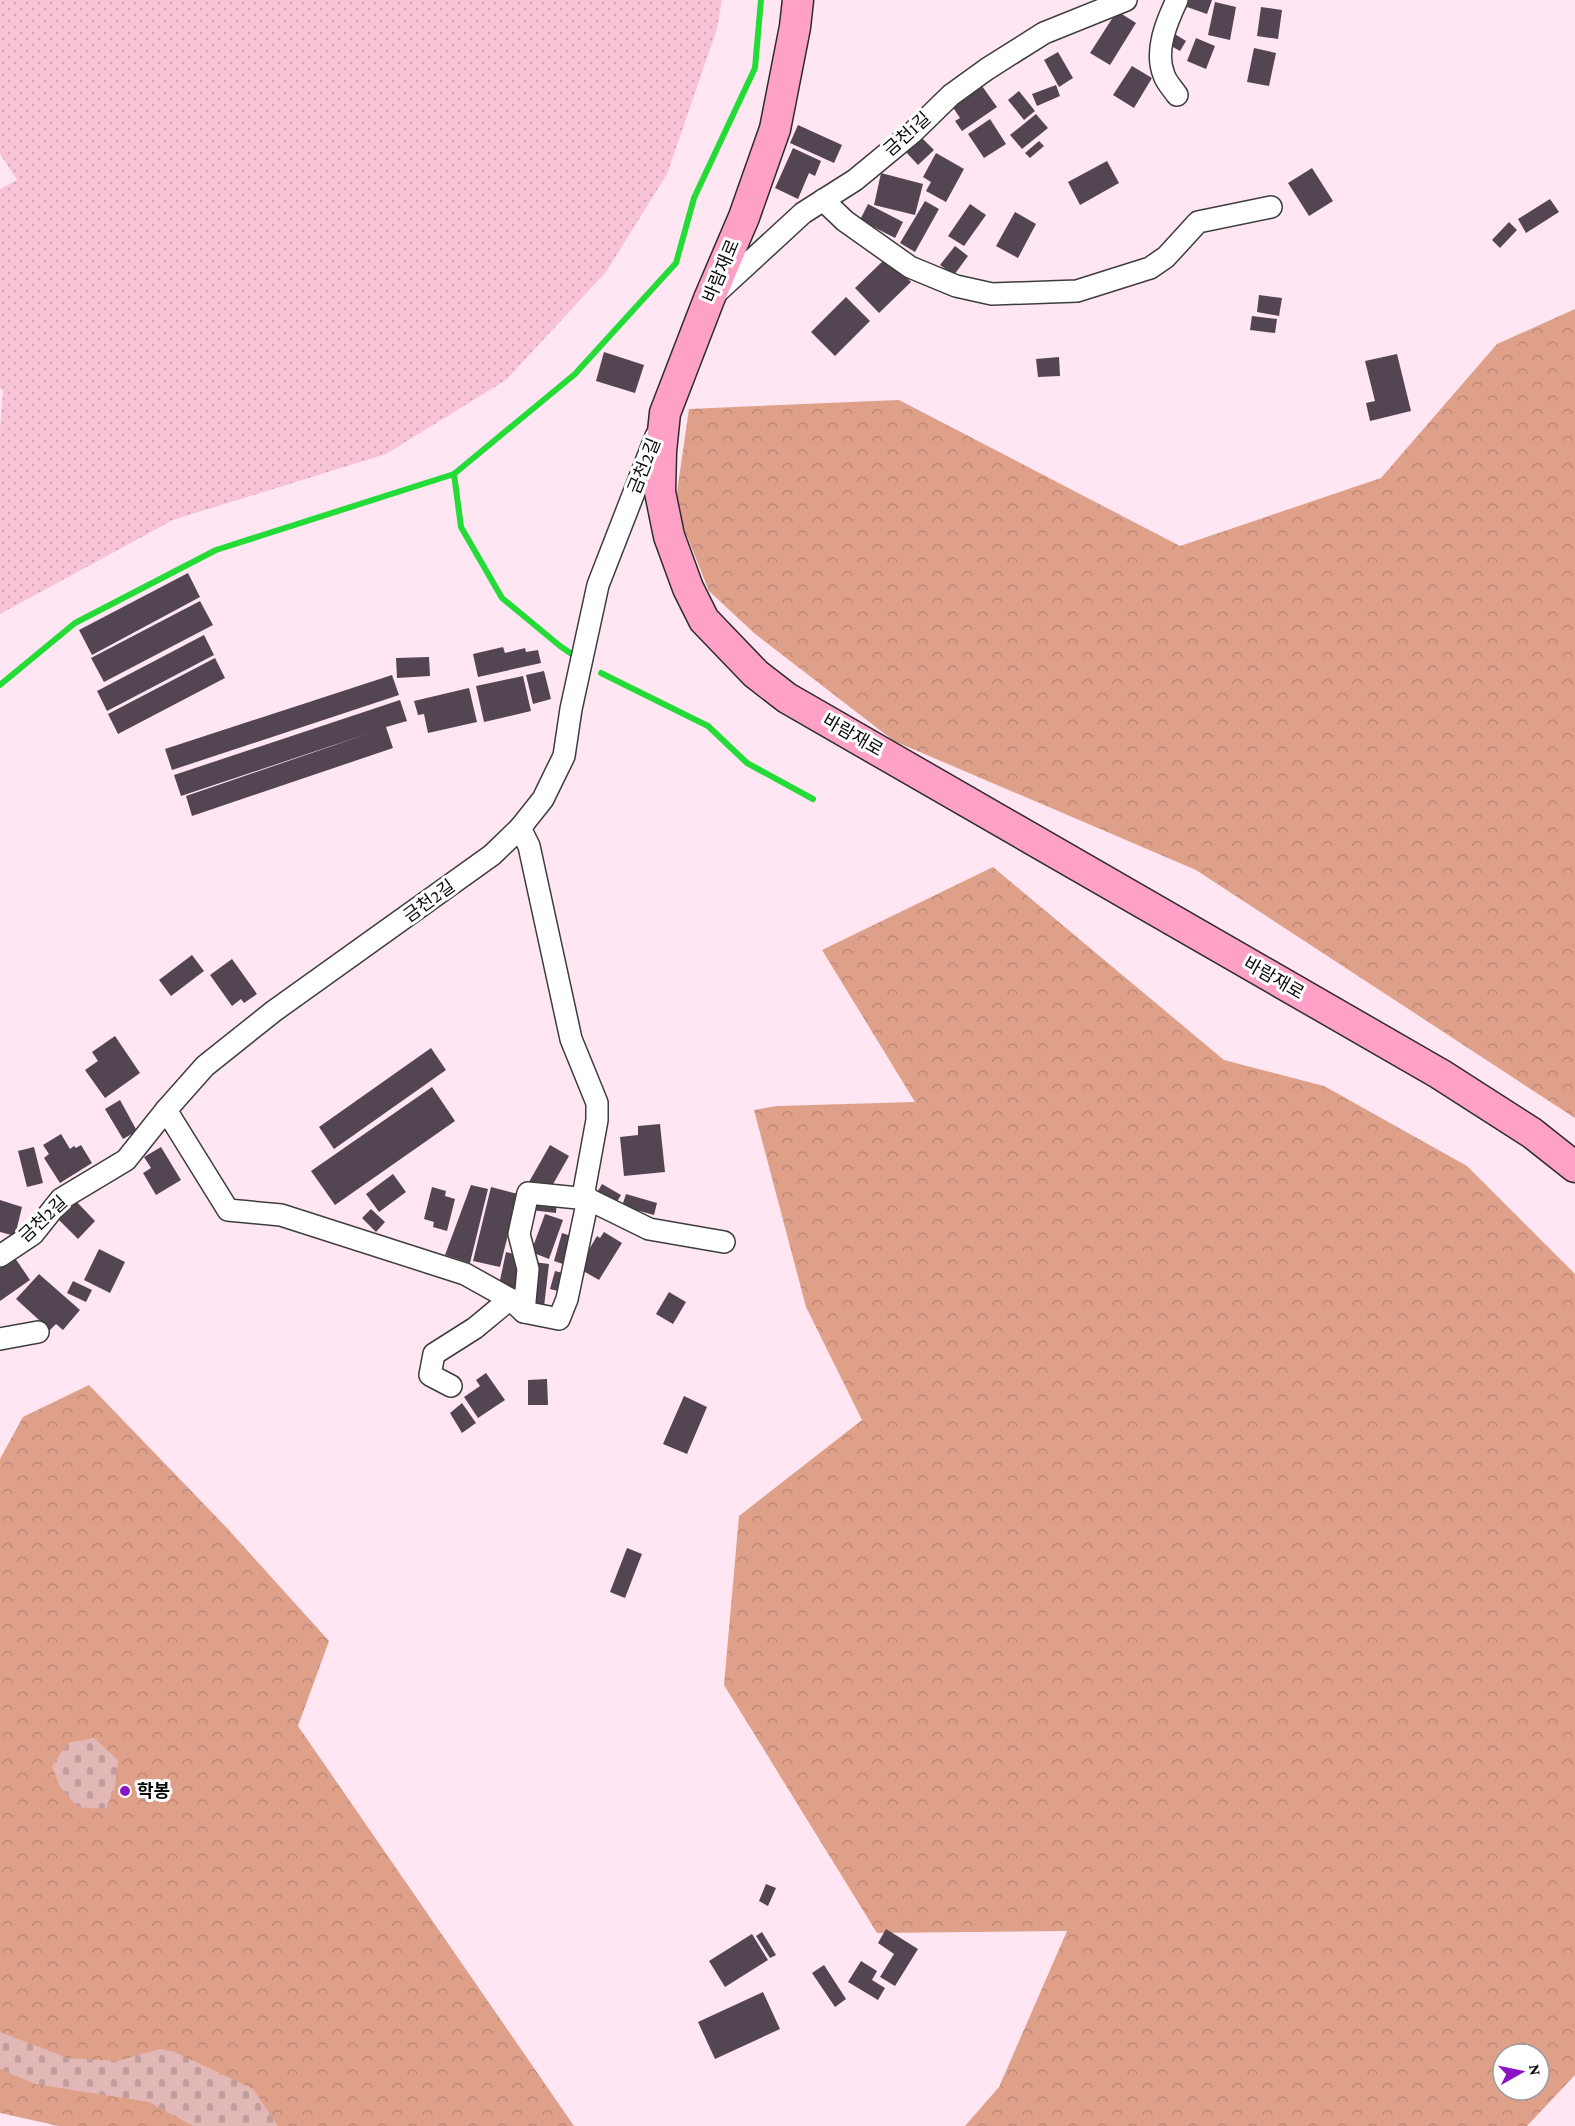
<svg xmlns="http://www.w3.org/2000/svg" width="1575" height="2126" font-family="'Crimson Pro','Noto Sans KR',serif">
  <defs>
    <pattern id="farmland-dots" width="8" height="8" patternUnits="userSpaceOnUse" patternTransform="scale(1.5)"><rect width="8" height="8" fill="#f8c3d7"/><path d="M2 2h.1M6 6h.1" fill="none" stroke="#d3a6b7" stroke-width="1.8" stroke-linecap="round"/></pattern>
    <pattern id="forest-crowns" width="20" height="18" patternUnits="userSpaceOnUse" patternTransform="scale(1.5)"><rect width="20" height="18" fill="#dfa08a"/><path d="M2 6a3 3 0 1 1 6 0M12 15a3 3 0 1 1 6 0" fill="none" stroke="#be8876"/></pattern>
    <pattern id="cemetery-stones" width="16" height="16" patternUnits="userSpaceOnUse" patternTransform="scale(1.5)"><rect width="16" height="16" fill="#e2b8b6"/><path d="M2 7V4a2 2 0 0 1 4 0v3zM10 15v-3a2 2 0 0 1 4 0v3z" fill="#c19d9b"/></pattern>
  </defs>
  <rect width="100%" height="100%" fill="#ffe6f2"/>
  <polygon fill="url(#farmland-dots)" points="0,0 722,0 717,29 667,174 606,272 506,380 386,454 173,520 0,614 0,429 3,391 0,388 0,189 17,180 0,154"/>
  <g fill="url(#forest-crowns)" fill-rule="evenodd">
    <polygon points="1575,309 1575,1118 1196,870 894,741 754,633 709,591 675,506 689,409 899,400 1180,546 1381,478 1497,344"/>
    <path d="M993,867l231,193 100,26 143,80 108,108v801l-48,51h-562l34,-39 68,-156 -190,2 -153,-248 15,-169 123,-96 -56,-113 -52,-197 23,-4 138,-4 -93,-152zM1503,2054h36v36h-36z"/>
    <polygon points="89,1385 226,1527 329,1641 298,1726 574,2126 59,2126 0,2113 0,1459 23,1417"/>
  </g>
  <g fill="url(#cemetery-stones)">
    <polygon points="94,1738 118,1760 115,1786 106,1809 78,1807 60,1787 52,1766 68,1743"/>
    <polygon points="0,2032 68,2058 118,2061 160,2049 175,2052 253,2089 278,2126 193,2126 149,2102 35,2084 0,2069"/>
  </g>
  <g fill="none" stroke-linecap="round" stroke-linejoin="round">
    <g stroke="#24db37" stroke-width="6">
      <polyline points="454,474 461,527 502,598 560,646 576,657"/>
      <polyline points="601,673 708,726 747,763 813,799"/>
      <polyline points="0,685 75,623 216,550 454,474 575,374 676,263 694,198 755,68 761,0"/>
    </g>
  </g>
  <g fill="#534552">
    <polygon points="1189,0 1212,0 1207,14 1187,7"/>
    <polygon points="1215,2 1236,7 1230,40 1208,35"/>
    <polygon points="1261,7 1282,10 1278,39 1257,36"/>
    <polygon points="1117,11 1136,23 1110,65 1090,53"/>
    <polygon points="1170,31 1186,41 1180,51 1164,42"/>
    <polygon points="1196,38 1215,46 1206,69 1187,61"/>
    <polygon points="1254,48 1276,53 1269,86 1247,82"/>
    <polygon points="1058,52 1073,78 1059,87 1044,60"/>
    <polygon points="1132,66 1152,78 1134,108 1113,95"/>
    <polygon points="1056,85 1060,96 1037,106 1032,94"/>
    <polygon points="982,86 997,107 962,131 955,121 960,118 952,106"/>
    <polygon points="1019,91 1035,111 1024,120 1008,100"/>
    <polygon points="1036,114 1048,128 1022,149 1010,135"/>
    <polygon points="990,119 1006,144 984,158 968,134"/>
    <polygon points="798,125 842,145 834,163 790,143"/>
    <polygon points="921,137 934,150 918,165 905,151"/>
    <polygon points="1039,141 1044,146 1030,158 1025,153"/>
    <polygon points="793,148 821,161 815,176 809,173 798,199 775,188"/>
    <polygon points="936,153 964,169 946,202 926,191 931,182 923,177"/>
    <polygon points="1107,161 1119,183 1080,205 1068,182"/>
    <polygon points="1312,168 1333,201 1309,216 1288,183"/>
    <polygon points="881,173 923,184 915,215 874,205"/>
    <polygon points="1550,199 1559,212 1526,233 1518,219"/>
    <polygon points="925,201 939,209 915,252 900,243"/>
    <polygon points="868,204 903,222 895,238 860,220"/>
    <polygon points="970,204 986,215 964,246 948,236"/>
    <polygon points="1015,212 1036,224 1018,258 996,246"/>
    <polygon points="1509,222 1517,230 1500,248 1492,240"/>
    <polygon points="955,246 968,256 954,275 940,265"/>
    <polygon points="887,257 911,282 879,313 855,288"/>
    <polygon points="1259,295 1282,298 1279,316 1257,312"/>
    <polygon points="846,297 870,321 835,356 811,332"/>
    <polygon points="1252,316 1277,319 1275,333 1250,330"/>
    <polygon points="604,352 644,365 635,393 596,381"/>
    <polygon points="1397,354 1411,411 1370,421 1366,403 1375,401 1365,361"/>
    <polygon points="1059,357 1060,376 1038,377 1036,359"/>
    <polygon points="188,573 200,597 92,655 79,630"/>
    <polygon points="200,601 213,625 104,682 91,658"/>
    <polygon points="204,635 214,655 107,711 97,691"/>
    <polygon points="503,647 505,653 525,648 526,652 538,650 541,663 478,677 473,654"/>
    <polygon points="429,657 430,676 397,678 396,658"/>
    <polygon points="215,658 225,678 118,734 108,714"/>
    <polygon points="544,671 551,699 533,704 526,675"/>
    <polygon points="392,675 399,695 172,770 165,749"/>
    <polygon points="523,676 531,711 484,722 476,686"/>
    <polygon points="469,688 477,722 428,733 424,714 418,715 414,701"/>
    <polygon points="400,700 407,721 386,727 393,748 192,816 186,796 370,733 181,796 174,775"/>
    <polygon points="192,955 204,971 171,996 159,980"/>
    <polygon points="232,959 257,994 244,1003 241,999 232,1006 210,975"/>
    <polygon points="115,1036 140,1073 105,1098 85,1070 98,1061 92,1052"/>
    <polygon points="431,1048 446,1070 334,1149 319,1127"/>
    <polygon points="432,1087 455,1121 335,1205 311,1171"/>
    <polygon points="120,1100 137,1131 123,1139 105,1109"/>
    <polygon points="660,1124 665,1172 624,1176 620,1137 638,1135 638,1126"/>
    <polygon points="61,1134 70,1149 74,1146 76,1148 81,1145 92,1163 60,1183 44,1158 49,1154 43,1145"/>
    <polygon points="550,1145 569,1156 548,1193 529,1182"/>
    <polygon points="34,1147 43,1183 27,1187 18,1151"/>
    <polygon points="161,1147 181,1180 156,1195 143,1173 151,1168 144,1157"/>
    <polygon points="393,1174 406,1192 379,1212 366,1194"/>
    <polygon points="602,1184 621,1195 614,1207 595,1196"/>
    <polygon points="471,1185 488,1189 470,1263 445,1255"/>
    <polygon points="432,1187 446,1191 445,1196 455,1199 447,1231 433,1227 434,1222 424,1219"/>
    <polygon points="491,1187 518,1194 500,1267 473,1261"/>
    <polygon points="626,1194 657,1203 654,1215 622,1206"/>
    <polygon points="533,1197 557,1200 556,1213 531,1210"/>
    <polygon points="73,1198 95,1221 78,1239 55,1216"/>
    <polygon points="0,1200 22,1207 15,1236 0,1232"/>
    <polygon points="371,1209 385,1222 376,1232 362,1218"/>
    <polygon points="545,1214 563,1220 549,1259 531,1252"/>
    <polygon points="604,1232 622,1243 599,1280 578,1268 597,1236 600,1238"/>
    <polygon points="562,1233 574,1237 566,1265 554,1261"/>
    <polygon points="99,1249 125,1262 110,1293 84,1280"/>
    <polygon points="506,1252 522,1256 515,1289 499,1285"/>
    <polygon points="13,1255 30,1280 0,1301 0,1264"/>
    <polygon points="534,1262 549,1264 544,1307 529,1306"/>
    <polygon points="555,1271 567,1274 562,1292 550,1289"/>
    <polygon points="39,1274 80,1310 63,1330 56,1324 50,1330 16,1299"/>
    <polygon points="73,1281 92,1290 86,1302 67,1293"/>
    <polygon points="669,1292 686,1302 673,1324 656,1314"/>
    <polygon points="486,1373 505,1400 478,1418 464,1397 480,1386 476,1380"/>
    <polygon points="547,1379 548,1405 528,1405 528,1380"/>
    <polygon points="684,1396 707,1407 687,1454 663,1444"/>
    <polygon points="462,1403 476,1423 462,1433 450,1413"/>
    <polygon points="627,1548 642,1554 625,1598 610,1592"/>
    <polygon points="766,1884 776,1888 768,1906 759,1901"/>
    <polygon points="886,1929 918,1949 895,1986 880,1977 894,1954 878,1943"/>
    <polygon points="762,1932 776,1955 770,1958 756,1936"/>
    <polygon points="752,1934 768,1960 725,1987 709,1961"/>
    <polygon points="861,1961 877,1971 872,1980 885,1988 878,2000 848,1982"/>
    <polygon points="824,1965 846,1999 835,2007 812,1973"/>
    <polygon points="763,1992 780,2029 715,2059 698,2022"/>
  </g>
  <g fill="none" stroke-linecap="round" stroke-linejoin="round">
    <defs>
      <g id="street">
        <path d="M1177,0c-10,21 -23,51 -13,75 2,7 9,14 13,20"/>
        <polyline points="823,200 845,221 910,267 956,286 992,294 1077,291 1150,268 1166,257 1198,222 1271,207"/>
        <polyline points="715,294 803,213 855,180 912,133 951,95 987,69 1044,33 1126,0"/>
        <polyline points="166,1110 228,1210 281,1215 465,1274 510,1299 524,1312 559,1319 567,1299 588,1199 584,1191 597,1120 597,1103 571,1039 529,846 520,828"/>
        <polyline points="0,1256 33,1234 61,1199 126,1160 166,1110 205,1066 274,1011 492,855 520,828 543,799 564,756 571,709 598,585 656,436"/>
        <polyline points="524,1312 528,1269 519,1234 528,1193 588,1199 649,1229 724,1242"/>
        <polyline points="0,1339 38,1332"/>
        <polyline points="451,1386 430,1375 434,1354 475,1328 510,1299"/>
      </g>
      <polyline id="secondary" points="798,0 795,27 775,129 744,217 709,299 665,413 661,451 660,492 669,536 688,588 704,620 756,674 787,698 1440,1074 1532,1133 1575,1167"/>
    </defs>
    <use href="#street" stroke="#3d3d3d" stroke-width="24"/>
    <use href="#secondary" stroke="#2c2c2c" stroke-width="33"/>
    <use href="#street" stroke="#fff" stroke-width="21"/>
    <use href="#secondary" stroke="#ffa1c7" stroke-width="30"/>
  </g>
  <circle fill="#8915c6" stroke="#fff" stroke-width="2" cx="125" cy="1791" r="6"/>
  <g text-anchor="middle" stroke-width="6" stroke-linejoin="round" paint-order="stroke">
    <g font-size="18" fill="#0a0a0a" stroke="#fff">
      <text transform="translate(907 134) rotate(-42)" y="6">금천1길</text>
      <text transform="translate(721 271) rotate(-67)" y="6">바람재로</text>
      <text transform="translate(644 466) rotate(-68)" y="6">금천2길</text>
      <text transform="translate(853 735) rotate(30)" y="6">바람재로</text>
      <text transform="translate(429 901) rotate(-36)" y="6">금천2길</text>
      <text transform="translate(1274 978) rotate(30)" y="6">바람재로</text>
      <text transform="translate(43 1219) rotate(-43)" y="6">금천2길</text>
    </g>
    <g font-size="18" font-weight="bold" fill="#0a0a0a" stroke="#fff" text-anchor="start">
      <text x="137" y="1797">학봉</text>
    </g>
  </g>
  <g transform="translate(1521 2072) rotate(81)"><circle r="28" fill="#ffffff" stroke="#9d9d9d" stroke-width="1.5"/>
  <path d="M0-4.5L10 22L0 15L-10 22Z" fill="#8915c6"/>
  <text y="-9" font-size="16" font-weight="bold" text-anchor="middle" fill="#0a0a0a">N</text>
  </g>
</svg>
